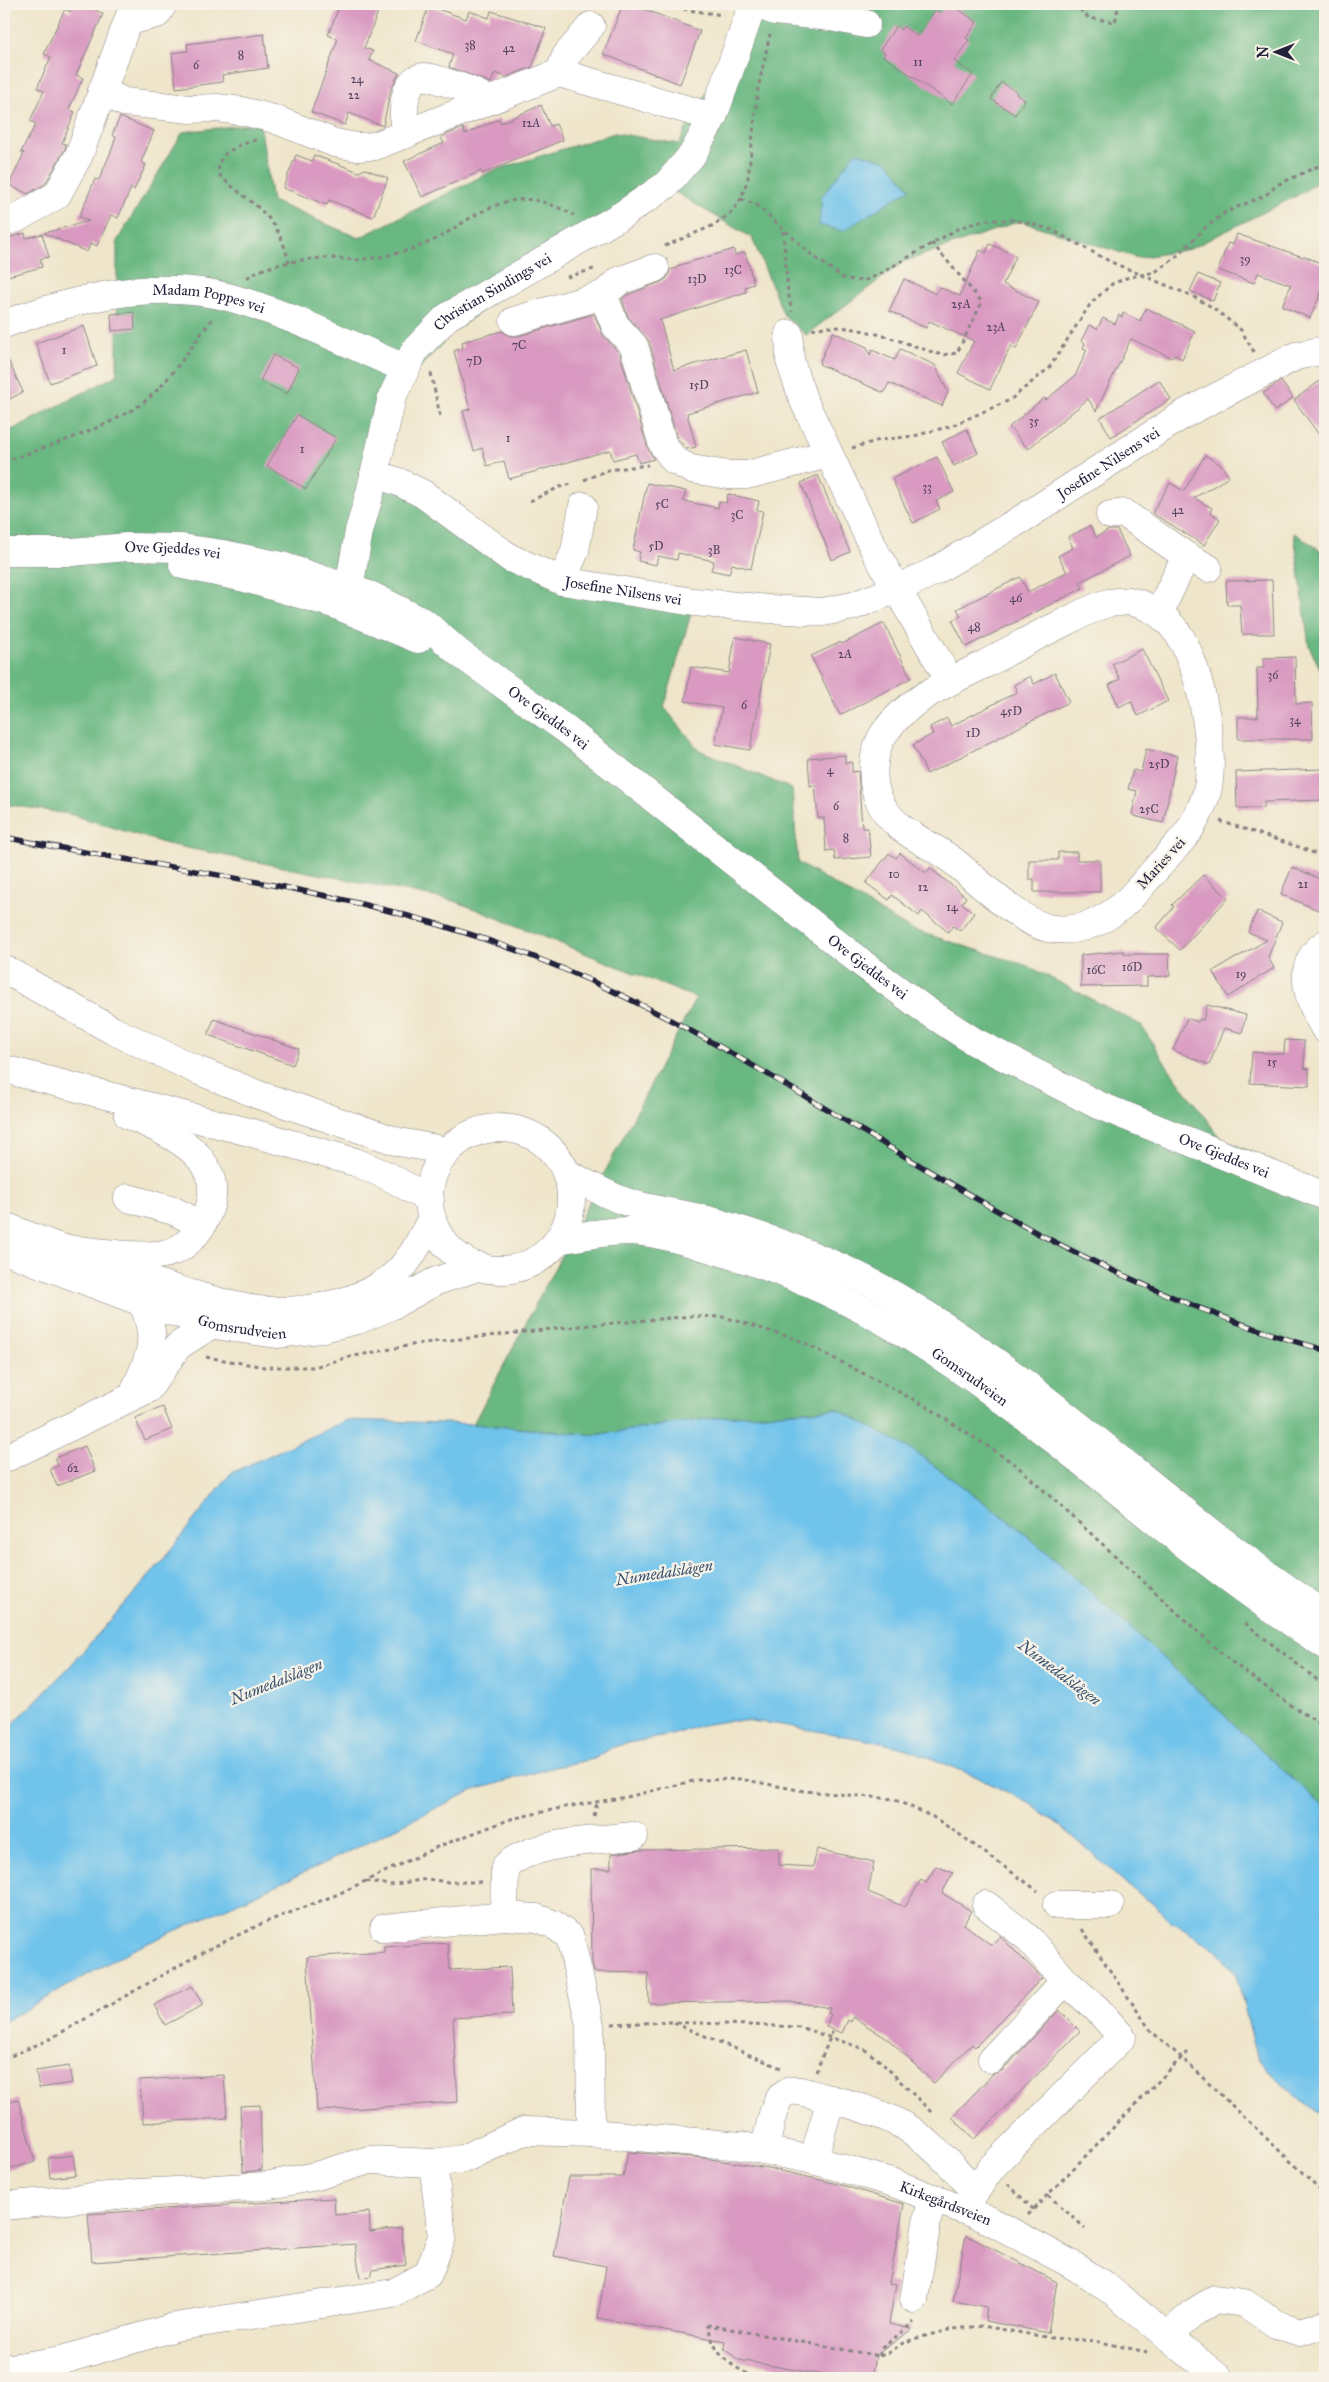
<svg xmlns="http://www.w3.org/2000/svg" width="1329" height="2382" font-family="'IM FELL Great Primer',serif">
  <rect width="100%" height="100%" fill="#f7f3e8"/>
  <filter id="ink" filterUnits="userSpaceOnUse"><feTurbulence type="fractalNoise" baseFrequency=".02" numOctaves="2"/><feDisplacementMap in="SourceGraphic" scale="10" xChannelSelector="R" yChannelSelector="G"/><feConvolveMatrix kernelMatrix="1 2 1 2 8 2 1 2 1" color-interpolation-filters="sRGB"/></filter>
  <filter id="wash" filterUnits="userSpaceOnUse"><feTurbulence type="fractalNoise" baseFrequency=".0096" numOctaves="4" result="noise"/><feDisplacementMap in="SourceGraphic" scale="20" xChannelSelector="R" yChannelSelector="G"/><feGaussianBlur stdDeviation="1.12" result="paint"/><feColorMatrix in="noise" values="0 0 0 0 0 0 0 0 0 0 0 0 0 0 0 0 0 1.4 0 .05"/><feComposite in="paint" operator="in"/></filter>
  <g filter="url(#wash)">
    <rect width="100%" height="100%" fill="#efe5ca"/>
    <g fill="#69b781" stroke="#466c5e">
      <polygon points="751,4 1325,4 1325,175 1304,192 1190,249 1138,258 1020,221 903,262 806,335 784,315 752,238 665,186 510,290 454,331 409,379 379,475 530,558 694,598 690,617 664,707 699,750 792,789 798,863 910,929 1028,966 1141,1025 1163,1060 1220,1138 1325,1186 1325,1809 1109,1608 1016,1526 914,1451 837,1409 721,1417 595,1435 473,1424 696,998 455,901 167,844 69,814 4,804 4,434 117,375 117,241 183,132 260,123 272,201 359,238 492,171 615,133 679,144 695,111 731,54"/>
      <polygon points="1294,533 1325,553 1325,679 1309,646"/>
    </g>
    <g fill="#6fc3eb" stroke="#487293">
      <polygon points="856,152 887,161 910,189 843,231 819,225 822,196"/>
      <polygon points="837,1409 914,1451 1016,1526 1109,1608 1325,1809 1325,2117 1300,2101 1258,2060 1236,1975 1217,1950 1170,1921 1155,1905 1132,1889 1061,1826 1029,1803 975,1776 911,1750 874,1741 776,1724 749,1721 727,1721 702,1725 672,1735 627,1743 611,1748 594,1759 554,1767 471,1791 325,1863 126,1953 4,2022 4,1733 71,1665 152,1573 231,1473 347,1420 473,1424 595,1435 721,1417"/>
    </g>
    <g id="blocks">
      <g fill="#d999c1">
        <polygon points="73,4 100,4 97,11 103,14 76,75 83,78 69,109 75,112 62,143 66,144 65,149 45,184 28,194 9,185 24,153 21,152 36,124 30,121 44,91 37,88 51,57 44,54 65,9 70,12"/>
        <polygon points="340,4 381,4 364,48 373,51 369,60 399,73 391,89 383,126 349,113 345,125 311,112 338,39 328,35"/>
        <polygon points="623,4 631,4 700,31 680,84 603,54"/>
        <polygon points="946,4 951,4 977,22 966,38 969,40 954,61 973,74 952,104 883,56 885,53 880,50 896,26 901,30 903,26 917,36 935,10 940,13"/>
        <polygon points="429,6 466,19 469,11 489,18 491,11 546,28 532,67 506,77 495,73 491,83 449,67 453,54 416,41"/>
        <polygon points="264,34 268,68 222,75 223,82 176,88 172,53 188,51 187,44"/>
        <polygon points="1001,82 1017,92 1016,94 1025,100 1015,115 991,99"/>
        <polygon points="541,105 550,126 556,124 563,140 482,174 481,171 422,197 404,161 444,143 441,137 463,128 465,134 499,119 501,123"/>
        <polygon points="120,117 154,131 141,162 146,165 134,190 131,188 118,218 111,215 97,246 91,243 87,252 44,233 89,221 79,217 95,179 99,180 112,149 116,137 112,135"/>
        <polygon points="296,155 312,161 314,155 359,172 365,169 388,178 373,217 329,200 327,205 283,188"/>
        <polygon points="25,233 26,238 42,234 49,257 40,259 42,267 4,277 4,239"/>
        <polygon points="1237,234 1303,257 1304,256 1325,265 1325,284 1310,318 1282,306 1291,285 1258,273 1254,283 1218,270 1228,243 1233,245"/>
        <polygon points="990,244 1016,256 1003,284 1039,302 1016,349 1011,346 990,389 958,373 974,341 929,321 926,328 889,311 904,279 936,294 939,287 960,296 980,250 986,253"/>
        <polygon points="734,249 735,255 745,252 754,284 745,287 746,292 660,320 674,370 746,350 758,392 687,413 696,447 687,449 677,438 649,341 628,317 622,299 627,295 661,282 667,278 670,270 677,268 677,266"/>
        <polygon points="1198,274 1220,283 1213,301 1190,291"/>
        <polygon points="1146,308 1195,331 1182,359 1174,354 1172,358 1131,339 1096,411 1088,399 1028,449 1009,427 1044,398 1046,400 1075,376 1087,350 1083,348 1085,343 1081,341 1089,325 1097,329 1103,318 1115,324 1119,315 1122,317 1123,313 1140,321"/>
        <polygon points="134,312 135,329 112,331 111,314"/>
        <polygon points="594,314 603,335 620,354 648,449 654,459 639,463 636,454 613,460 610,450 509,479 504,461 487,466 482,448 474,451 463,411 470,409 454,351 463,348 462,342 502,331 510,336 518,336"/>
        <polygon points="84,326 97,366 50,383 36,343"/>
        <polygon points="833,332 867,347 870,355 872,350 895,360 900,349 935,365 948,392 942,406 889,383 884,393 819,364"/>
        <polygon points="4,351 23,392 4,402"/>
        <polygon points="273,355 299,368 287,394 260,381"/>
        <polygon points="1325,377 1325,443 1294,400"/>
        <polygon points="1159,380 1171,399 1111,437 1100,418"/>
        <polygon points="1281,381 1293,398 1275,411 1263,393"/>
        <polygon points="297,415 336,438 306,489 267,466"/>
        <polygon points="967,429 978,453 954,466 942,442"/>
        <polygon points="1205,455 1221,465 1229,477 1194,498 1212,508 1210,512 1220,519 1204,545 1152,513 1170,483 1184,491"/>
        <polygon points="937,457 954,492 936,501 940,509 913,523 892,479"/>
        <polygon points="818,475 850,552 832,560 801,483"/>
        <polygon points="647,483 686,491 683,501 718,508 719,502 726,503 728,494 759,501 757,510 763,511 751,569 732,564 729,574 711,570 714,561 678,553 677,560 658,556 656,565 638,561 640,552 633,550"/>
        <polygon points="1090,526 1096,537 1109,530 1117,530 1130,556 1080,582 1083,588 966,647 952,620 961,616 957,609 1020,577 1028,592 1067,572 1058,556 1073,548 1068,537"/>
        <polygon points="1272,580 1274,634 1242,634 1240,605 1227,605 1226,581"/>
        <polygon points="884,623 911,678 840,715 811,656 841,642 842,644"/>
        <polygon points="735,637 770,644 750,750 715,744 722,708 685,701 691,667 729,673"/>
        <polygon points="1142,649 1168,701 1138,716 1131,701 1119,707 1109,685 1120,679 1112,664"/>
        <polygon points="1295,657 1296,704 1312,703 1313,739 1238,739 1238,717 1258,717 1257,668 1264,668 1264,658"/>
        <polygon points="1055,673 1069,702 927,774 913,745 933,734 930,727 947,718 951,726 1017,692 1014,685 1030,676 1034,684"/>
        <polygon points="1146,749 1177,756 1163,823 1134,816 1132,814 1137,791 1128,789 1133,770 1141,772"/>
        <polygon points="845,755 845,763 852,762 852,772 858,771 862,828 868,828 871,857 835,860 834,850 826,851 824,818 818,818 815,785 810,786 808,758"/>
        <polygon points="1325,769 1325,800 1264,802 1264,808 1237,808 1236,772"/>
        <polygon points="1058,852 1077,852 1077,860 1100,860 1100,892 1034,892 1034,879 1029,879 1029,860 1058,860"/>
        <polygon points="889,853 896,858 900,853 926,873 930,868 966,897 962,903 974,913 960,931 953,926 948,932 922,911 919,916 892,895 889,900 866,883"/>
        <polygon points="1292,867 1325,881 1325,913 1281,894"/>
        <polygon points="1203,875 1228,898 1180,950 1156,928 1174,907 1172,905"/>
        <polygon points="1257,911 1282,922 1268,957 1274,968 1228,997 1213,971 1267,940 1248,932"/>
        <polygon points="1124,951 1124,954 1169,954 1170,976 1147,977 1147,986 1081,987 1081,955"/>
        <polygon points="1207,1005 1246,1015 1242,1033 1224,1028 1209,1065 1173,1050 1187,1018 1198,1022 1200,1019 1203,1020"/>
        <polygon points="214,1019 299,1049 293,1065 208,1035"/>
        <polygon points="1285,1040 1304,1041 1304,1068 1309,1069 1309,1086 1250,1083 1252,1052 1284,1054"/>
        <polygon points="163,1407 172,1429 145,1440 135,1418"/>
        <polygon points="85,1446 95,1471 57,1486 50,1469 58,1466 55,1458"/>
        <polygon points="779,1848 779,1865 813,1867 817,1849 874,1862 868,1892 905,1907 921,1880 926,1883 936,1866 953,1873 942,1893 971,1911 964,1924 991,1945 1000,1936 1042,1978 975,2047 972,2044 934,2083 889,2040 853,2017 851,2022 848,2020 842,2033 826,2027 831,2014 828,2013 830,2008 789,2001 649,2003 648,1973 594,1972 592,1962 591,1869 611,1869 611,1854 641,1850"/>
        <polygon points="448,1943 450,1970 510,1967 512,2015 453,2018 458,2102 317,2111 307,1957 384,1952 384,1947"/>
        <polygon points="192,1986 203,2005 165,2025 154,2005"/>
        <polygon points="1059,2010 1080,2031 974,2139 952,2117 993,2074 1003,2070"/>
        <polygon points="69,2066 72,2083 39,2088 36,2071"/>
        <polygon points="224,2075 227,2118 143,2123 140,2080"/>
        <polygon points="18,2099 35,2162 4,2170 4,2103"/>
        <polygon points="260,2105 262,2170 243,2172 240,2106"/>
        <polygon points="628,2152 704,2158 768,2168 838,2184 904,2204 889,2283 896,2284 889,2324 912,2329 876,2355 872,2378 840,2378 739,2360 724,2349 725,2341 598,2318 606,2266 554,2256 569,2177 623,2177"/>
        <polygon points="73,2155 76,2175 50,2178 48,2158"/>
        <polygon points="334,2198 335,2215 369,2212 370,2232 401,2228 406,2265 372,2270 372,2276 360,2278 355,2244 92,2262 88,2214"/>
        <polygon points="966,2235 1057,2282 1048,2333 985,2321 987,2307 953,2301"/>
      </g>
    </g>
  </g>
  <g filter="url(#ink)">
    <use href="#blocks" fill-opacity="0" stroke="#888482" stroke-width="1"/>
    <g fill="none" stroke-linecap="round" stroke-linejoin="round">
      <defs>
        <g id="minor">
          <polyline points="756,4 775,11 831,17 866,24"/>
          <polyline points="129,21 157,14 163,4"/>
          <polyline points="559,73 566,56 591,26"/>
          <polyline points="102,91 124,102 190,109 217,108 242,111 274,119 335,143 357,147 375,146 559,73 713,117"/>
          <path d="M405,135c-2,-15 -4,-51 14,-57 7,-3 19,2 26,4 16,4 29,9 43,18"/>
          <polyline points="4,222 17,218 57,195 79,155 134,4"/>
          <polyline points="655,268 619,281 603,295 615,325 634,346 663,445 674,460 691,469 728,475 747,475 828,454"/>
          <polyline points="514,321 603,295"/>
          <path id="s1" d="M4,324c69,-25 150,-46 224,-27 59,16 120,47 176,71"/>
          <polyline points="789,334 790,361 803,399 876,553 950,681"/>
          <path id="s2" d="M374,474l25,8 24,12 87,64 52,23 132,21 75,7 54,3 30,-6 44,-17 36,-17 92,-55 159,-103 112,-58 29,-6"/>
          <polyline points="1110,515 1124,513 1186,556 1208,568"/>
          <path id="s3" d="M4,552h68l55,-5 55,1 41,6 59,12 90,30 53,27 34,30 105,75 299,236 61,45 51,33 123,63 227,91"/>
          <polyline points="183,565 245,578 334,604 418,639"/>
          <polyline points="562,581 575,551 583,506"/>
          <path d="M1129,601c18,4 31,11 43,25 28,29 45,127 35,166 -4,13 -10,26 -17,37 -7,11 -18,21 -26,31 -18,19 -35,44 -58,57 -18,11 -37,15 -58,11 -28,-6 -68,-45 -91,-64 -26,-22 -63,-30 -78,-64 -9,-19 -7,-50 6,-68 23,-33 66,-51 100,-68 24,-13 48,-27 72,-38 17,-8 35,-19 52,-23 6,-1 14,-1 20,-2z"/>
          <path id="s4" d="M334,604l15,-16 10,-57 11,-38 22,-96 23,-47 32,-33 175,-102 44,-30 26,-30 21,-38 40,-113"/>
          <polyline points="1159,613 1186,556"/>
          <path d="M1325,944c-32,21 -15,60 0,85"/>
          <polyline points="128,1198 174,1211 202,1225"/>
          <path d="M136,1387c16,-33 22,-50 6,-85"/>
          <polyline points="4,1459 148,1389 178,1346 212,1324"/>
          <polyline points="1057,1905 1110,1905"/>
          <path d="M504,1916l1,-49c25,-25 93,-27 129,-31"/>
          <polyline points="384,1928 504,1916 537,1918 553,1924 570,1937 590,2025 591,2133"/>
          <polyline points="992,2059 1065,1981"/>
          <path d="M765,2150c3,-14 8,-50 20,-57 10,-6 25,1 36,4 27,6 58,15 83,29 27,16 48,41 70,63"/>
          <polyline points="813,2160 831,2099"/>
          <path id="s5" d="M4,2206l135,-13 126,-7 51,-10 53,-16 64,3 30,-4 61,-28 67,2 151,13 71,14 78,22 98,38 82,44 33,21 115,93"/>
          <polyline points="963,2209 992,2167 1122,2037 1097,2009 1065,1981 1028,1938 986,1905"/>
          <polyline points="914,2299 928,2216 934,2198"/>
          <polyline points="1168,2335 1196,2311 1215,2299 1244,2303 1276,2324 1300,2332 1325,2324"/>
          <polyline points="4,2369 62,2360 175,2327 393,2293 428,2274 442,2237 433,2163"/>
        </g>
        <g id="major">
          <path d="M4,1226c60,24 119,47 181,66 30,9 61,19 93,19 37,0 85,-10 114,-34 19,-15 29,-39 40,-59"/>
          <path id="s6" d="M4,1250l145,55 72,21 56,8 43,-5 38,-9 33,-14 43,-24 46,-16"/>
        </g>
        <g id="highway">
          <polyline points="4,969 112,1030 197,1070 259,1095 399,1142 448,1151"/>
          <polyline points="4,1069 249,1132 355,1162 388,1176 430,1200"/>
          <circle cx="500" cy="1199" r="71"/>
          <path d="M566,1173c20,10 40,22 61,29 31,10 64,12 95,22 56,17 111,37 161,65 161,90 288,226 442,325"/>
          <path id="s7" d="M558,1240c23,-4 47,-9 71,-9 32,1 65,13 96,22 172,50 294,159 430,268 55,44 111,86 170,124"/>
          <path d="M58,1248c27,2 86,12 110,5 16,-4 29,-18 36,-32 31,-61 -32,-87 -76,-106"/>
        </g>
      </defs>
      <use href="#minor" stroke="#888482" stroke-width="29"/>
      <use href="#major" stroke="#888482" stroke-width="29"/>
      <use href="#highway" stroke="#888482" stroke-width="29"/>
      <g stroke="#888482" stroke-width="3" stroke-dasharray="4 4" stroke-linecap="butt">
        <polyline points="668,4 688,10 723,15"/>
        <polyline points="1074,4 1089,18 1115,22 1119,4"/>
        <path d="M256,140c-16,4 -46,15 -35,37 35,31 57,37 68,86"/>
        <polyline points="741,199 757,205 813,256 845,279 864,281 881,273 959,228 986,220 1013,220 1032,224 1052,230 1111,262 1192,296 1212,307 1241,330 1254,352"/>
        <polyline points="783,231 788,292 792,312"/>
        <polyline points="665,246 712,226 730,214 741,199 748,178 758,89 770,34"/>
        <polyline points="567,277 594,269"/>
        <path d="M247,278c16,-13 60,-20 80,-20 13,0 26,3 38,1 26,-3 57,-11 80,-25 22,-14 44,-30 71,-34 21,-3 40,6 58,15"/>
        <path d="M812,329c41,-9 90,14 130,26l15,-2 25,-51 -50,-59"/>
        <polyline points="431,373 440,416"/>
        <polyline points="852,448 880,440 914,436 951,426 1010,400 1049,368 1091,303 1112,284 1126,278 1155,272 1175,258 1205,228 1226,212 1266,195 1277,185 1325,163"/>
        <path d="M4,462c41,-15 89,-29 128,-52 32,-18 58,-62 80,-91"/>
        <polyline points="584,480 608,470 648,465"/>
        <polyline points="530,501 560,487 571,484"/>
        <polyline points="1220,821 1302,848 1325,858"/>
        <polyline points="206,1357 265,1367 314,1367 349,1357 423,1343 580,1326 693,1316 724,1317 799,1340 926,1406 1016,1465 1229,1660 1289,1704 1325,1727"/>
        <polyline points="1245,1623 1325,1686"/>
        <polyline points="594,1816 597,1802"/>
        <polyline points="366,1881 390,1885 427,1879 448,1882 482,1882"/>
        <polyline points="1082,1929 1151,2031 1182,2058 1325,2194"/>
        <polyline points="674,2023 781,2068"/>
        <polyline points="612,2024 671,2022 800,2027 864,2049 880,2061 932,2113"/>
        <polyline points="4,2059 48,2040 205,1951 263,1923 336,1895 437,1847 511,1819 565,1807 627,1797 697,1780 740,1779 804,1791 893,1799 933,1817 956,1832 1038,1891"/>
        <polyline points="816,2072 833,2030"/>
        <polyline points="1008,2184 1034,2210"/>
        <polyline points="1048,2195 1085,2228"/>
        <polyline points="1028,2215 1187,2052"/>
        <polyline points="879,2356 882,2348 914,2322"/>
        <path d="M754,2378c-27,-16 -39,-21 -46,-53l171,31 8,-2 16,-11 14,-5 36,-9 29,-3 70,12 43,3 52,11"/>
        <polyline points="1322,2378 1325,2366"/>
      </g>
      <use href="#minor" stroke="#fff" stroke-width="28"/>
      <use href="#major" stroke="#fff" stroke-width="28"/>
      <use href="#highway" stroke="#fff" stroke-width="28"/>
      <defs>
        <path id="rail" d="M4,837c117,24 236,38 353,66 91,21 180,51 264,92 145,70 277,163 418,239 92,48 186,89 286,116"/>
      </defs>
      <use href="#rail" stroke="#22223b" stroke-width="5.5"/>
      <use href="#rail" stroke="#f7f3e8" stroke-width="4" stroke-dasharray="11" stroke-linecap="butt"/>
    </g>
  </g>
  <g text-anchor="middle" stroke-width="4.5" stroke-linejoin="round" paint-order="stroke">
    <g font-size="12" fill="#50405c">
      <text x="470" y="49">38</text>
      <text x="509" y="52">42</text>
      <text x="241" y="59">8</text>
      <text x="918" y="66">11</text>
      <text x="196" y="69">6</text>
      <text x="357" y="83">24</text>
      <text x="354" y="99">22</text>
      <text x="531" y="127">12A</text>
      <text x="1245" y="263">39</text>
      <text x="733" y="274">13C</text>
      <text x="697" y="283">13D</text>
      <text x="961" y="308">25A</text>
      <text x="996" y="331">23A</text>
      <text x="519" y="349">7C</text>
      <text x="64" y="354">1</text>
      <text x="474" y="365">7D</text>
      <text x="699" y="389">15D</text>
      <text x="1034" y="425">35</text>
      <text x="508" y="442">1</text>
      <text x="302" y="453">1</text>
      <text x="927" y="491">33</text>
      <text x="662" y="508">5C</text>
      <text x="1178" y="514">42</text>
      <text x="737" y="519">3C</text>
      <text x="656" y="550">5D</text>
      <text x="714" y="554">3B</text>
      <text x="1016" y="602">46</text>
      <text x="974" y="631">48</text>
      <text x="845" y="658">2A</text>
      <text x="1273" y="679">36</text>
      <text x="744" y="709">6</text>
      <text x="1011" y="715">45D</text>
      <text x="1295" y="724">34</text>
      <text x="973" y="737">1D</text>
      <text x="1159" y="768">25D</text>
      <text x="830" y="774">4</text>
      <text x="836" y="810">6</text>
      <text x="1149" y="813">25C</text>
      <text x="846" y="842">8</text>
      <text x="894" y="878">10</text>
      <text x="1303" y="888">21</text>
      <text x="923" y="891">12</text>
      <text x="952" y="911">14</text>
      <text x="1132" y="971">16D</text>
      <text x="1096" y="974">16C</text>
      <text x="1241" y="978">19</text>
      <text x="1272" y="1066">15</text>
      <text x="73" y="1472">62</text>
    </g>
    <g font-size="15" fill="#22223b" stroke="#f7f3e8">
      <text dy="5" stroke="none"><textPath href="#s4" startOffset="368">Christian Sindings vei</textPath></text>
      <text dy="5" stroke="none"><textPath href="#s1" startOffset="210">Madam Poppes vei</textPath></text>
      <text dy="5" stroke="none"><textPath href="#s2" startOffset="805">Josefine Nilsens vei</textPath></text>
      <text dy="5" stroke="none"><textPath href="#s3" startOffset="169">Ove Gjeddes vei</textPath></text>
      <text dy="5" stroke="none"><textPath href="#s2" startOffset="280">Josefine Nilsens vei</textPath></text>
      <text dy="5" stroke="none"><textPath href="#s3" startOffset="590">Ove Gjeddes vei</textPath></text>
      <text transform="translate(1161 863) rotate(-48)" y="5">Maries vei</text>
      <text dy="5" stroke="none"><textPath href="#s3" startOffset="995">Ove Gjeddes vei</textPath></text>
      <text dy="5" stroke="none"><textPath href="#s3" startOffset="1400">Ove Gjeddes vei</textPath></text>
      <text dy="5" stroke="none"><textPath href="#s6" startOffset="251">Gomsrudveien</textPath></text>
      <text dy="5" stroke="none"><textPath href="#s7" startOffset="446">Gomsrudveien</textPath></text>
      <text dy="5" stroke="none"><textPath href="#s5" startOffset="961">Kirkegårdsveien</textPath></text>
    </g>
    <g font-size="16" font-style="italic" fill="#395270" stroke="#f7f3e8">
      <text transform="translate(664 1572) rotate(-9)" y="6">Numedalslågen</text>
      <text transform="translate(1060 1672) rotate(37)" y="6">Numedalslågen</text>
      <text transform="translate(276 1681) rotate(-22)" y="6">Numedalslågen</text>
    </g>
  </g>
  <rect width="1329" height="2382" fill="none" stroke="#f7f3e8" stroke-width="20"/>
  <g transform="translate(1276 52) rotate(270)" stroke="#f7f3e8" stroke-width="4" paint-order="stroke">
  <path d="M0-4L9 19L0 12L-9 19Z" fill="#22223b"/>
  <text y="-8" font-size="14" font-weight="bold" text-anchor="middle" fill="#22223b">N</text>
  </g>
</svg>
